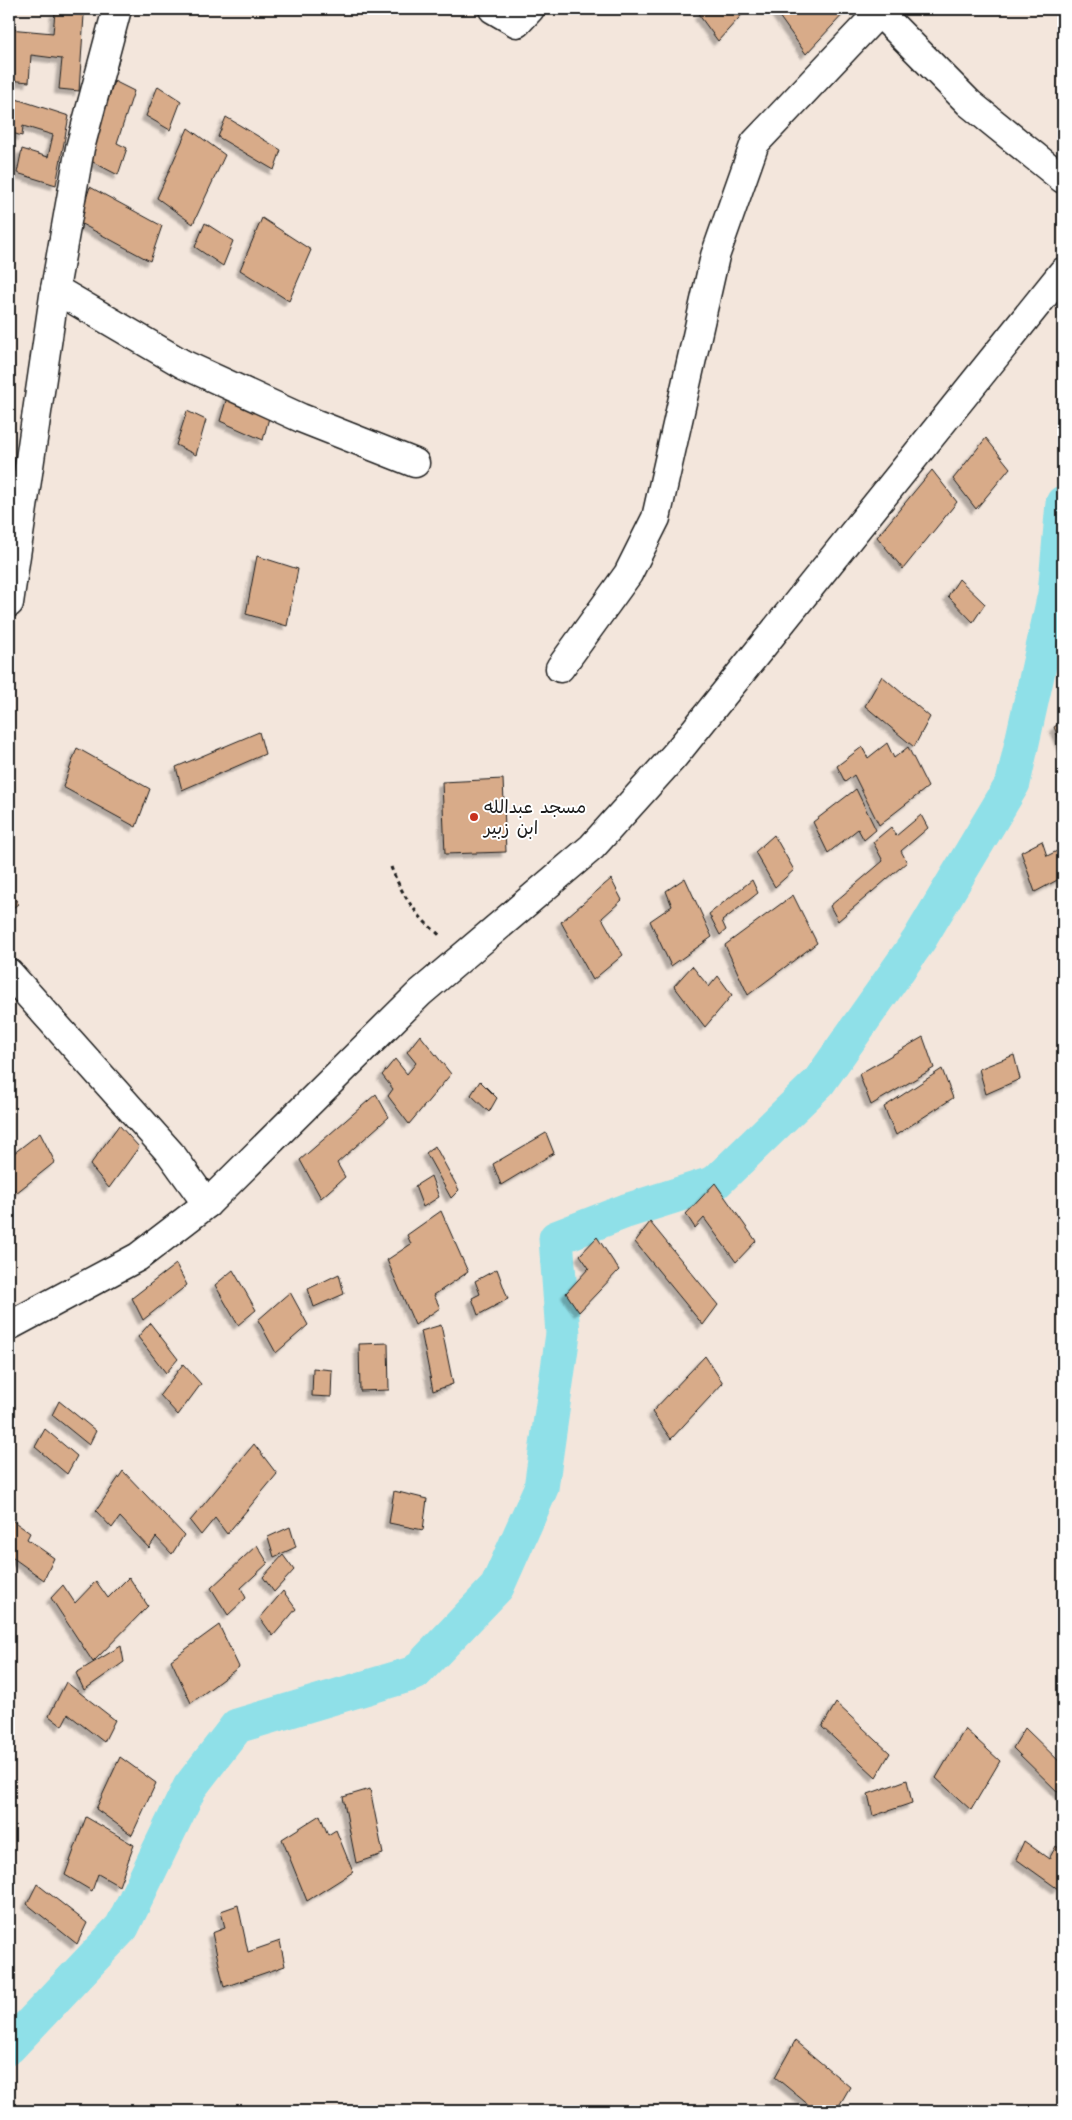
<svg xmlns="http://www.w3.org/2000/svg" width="1072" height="2120" font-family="'Architects Daughter','Playpen Sans Arabic',sans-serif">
  <defs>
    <filter id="shadow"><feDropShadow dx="-4.5" dy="4.5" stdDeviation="1" flood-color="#0004"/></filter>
  </defs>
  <rect width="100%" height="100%" fill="#f3e6dc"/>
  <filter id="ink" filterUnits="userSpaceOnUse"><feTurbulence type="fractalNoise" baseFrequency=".02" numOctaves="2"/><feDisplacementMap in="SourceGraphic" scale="10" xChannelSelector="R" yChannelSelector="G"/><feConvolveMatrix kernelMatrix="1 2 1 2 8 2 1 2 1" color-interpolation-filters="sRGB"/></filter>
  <g filter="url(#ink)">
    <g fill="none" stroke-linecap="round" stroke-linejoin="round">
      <polyline stroke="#8fe0e8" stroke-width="35" points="9,2047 122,1927 190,1787 237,1726 415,1673 497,1587 541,1488 563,1334 556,1238 626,1211 715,1183 819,1082 919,940 1013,783 1055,594 1063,503"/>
    </g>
    <g fill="#d8ab89" stroke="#1c1c1c" filter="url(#shadow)">
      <polygon points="705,9 747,9 718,41 699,15"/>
      <polygon points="774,9 845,9 846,11 806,54"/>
      <polygon points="55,12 84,15 79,91 59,89 62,59 31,55 29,82 9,80 9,29 53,33"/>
      <polygon points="114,81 134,91 117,143 127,148 118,175 89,160"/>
      <polygon points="158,86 181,101 170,130 146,116"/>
      <polygon points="13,98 69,116 56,185 17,173 22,149 48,157 53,135 23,126 22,136 9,132"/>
      <polygon points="226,117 281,150 274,170 218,137"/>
      <polygon points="188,128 225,155 193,224 157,198"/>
      <polygon points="90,187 162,226 150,261 78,222"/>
      <polygon points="262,218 311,250 289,301 240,270"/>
      <polygon points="205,223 233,241 223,266 195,247"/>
      <polygon points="228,394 270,414 263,440 220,421"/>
      <polygon points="187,411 206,420 196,455 176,445"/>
      <polygon points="986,438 1010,468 976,509 953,479"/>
      <polygon points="932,470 957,502 903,569 877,537"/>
      <polygon points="257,556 298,569 287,626 246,614"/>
      <polygon points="959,579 985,604 973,622 948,596"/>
      <polygon points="882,676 930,717 914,747 865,706"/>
      <polygon points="1063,721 1063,749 1054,727"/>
      <polygon points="259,732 265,754 182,790 176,767"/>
      <polygon points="887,743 894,758 908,747 928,787 879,825 854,775 845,782 837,766 862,747 868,758"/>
      <polygon points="77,748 150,789 136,827 63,787"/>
      <polygon points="503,779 506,852 445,854 442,782"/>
      <polygon points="856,789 876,830 864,840 858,829 828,853 813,822"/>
      <polygon points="921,815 928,828 901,851 907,862 838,921 830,906 883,861 873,842 891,827 896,836"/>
      <polygon points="774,835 794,870 775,887 755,852"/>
      <polygon points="1042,841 1047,856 1063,848 1063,877 1035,892 1021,852"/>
      <polygon points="685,878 712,937 671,966 650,921 672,906 666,891"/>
      <polygon points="611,879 622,900 602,918 623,955 593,980 561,922"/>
      <polygon points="752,880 758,893 722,921 726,930 720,935 709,914"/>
      <polygon points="9,885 18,904 9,911"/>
      <polygon points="793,895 817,943 748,995 725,945"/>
      <polygon points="692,966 709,987 718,976 732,995 705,1027 674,986"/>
      <polygon points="420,1035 451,1074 409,1124 388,1096 393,1089 382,1075 395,1059 407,1074 416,1063 407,1052"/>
      <polygon points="923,1037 934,1068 871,1105 859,1074"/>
      <polygon points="1014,1055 1020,1079 986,1094 979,1069"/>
      <polygon points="942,1069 953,1098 896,1135 884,1107"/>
      <polygon points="480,1081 497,1098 489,1112 471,1095"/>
      <polygon points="376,1094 389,1117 337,1163 345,1177 321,1198 300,1160"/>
      <polygon points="119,1125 139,1147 109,1188 90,1165"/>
      <polygon points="40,1133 55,1162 16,1193 9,1179 9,1157"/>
      <polygon points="546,1133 554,1153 501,1185 493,1164"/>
      <polygon points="435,1146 459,1190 451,1198 426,1153"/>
      <polygon points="431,1176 439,1197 423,1207 415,1186"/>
      <polygon points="715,1183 756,1241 736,1262 704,1218 695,1228 686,1214"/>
      <polygon points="441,1211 468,1272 434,1295 440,1308 415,1325 387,1260 411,1244 407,1235"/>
      <polygon points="650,1222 718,1305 703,1325 635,1242"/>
      <polygon points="597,1237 619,1270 579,1312 566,1293 589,1268 580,1255"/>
      <polygon points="176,1264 187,1285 143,1320 132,1298"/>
      <polygon points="497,1269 508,1299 478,1315 472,1298 480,1294 475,1281"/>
      <polygon points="233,1270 256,1310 238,1325 215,1285"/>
      <polygon points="339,1274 344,1294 314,1307 308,1289"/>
      <polygon points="290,1292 308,1325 276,1353 258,1320"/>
      <polygon points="150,1323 178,1359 166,1373 138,1337"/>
      <polygon points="441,1325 453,1384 433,1391 421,1331"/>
      <polygon points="388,1343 389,1390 360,1391 359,1344"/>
      <polygon points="705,1356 723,1383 671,1439 652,1412"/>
      <polygon points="183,1364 201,1384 178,1415 160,1395"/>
      <polygon points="313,1368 332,1370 331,1397 312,1396"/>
      <polygon points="59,1401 96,1431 89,1445 52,1415"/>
      <polygon points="45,1429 77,1456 67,1474 35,1447"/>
      <polygon points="254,1444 277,1474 227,1534 215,1518 201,1535 190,1521"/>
      <polygon points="123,1471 184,1535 172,1554 156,1537 149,1548 120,1517 112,1528 96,1511"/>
      <polygon points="394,1491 427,1499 423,1530 389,1523"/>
      <polygon points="9,1518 30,1533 27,1539 54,1558 44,1580 9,1555"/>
      <polygon points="290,1527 296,1547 274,1557 268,1537"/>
      <polygon points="257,1545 268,1563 241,1588 246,1598 228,1615 211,1588"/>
      <polygon points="283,1555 294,1570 274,1592 263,1577"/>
      <polygon points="129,1577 148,1606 93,1662 51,1598 63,1585 75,1603 96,1581 108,1598"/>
      <polygon points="283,1591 296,1609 273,1636 260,1618"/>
      <polygon points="219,1625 239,1667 191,1703 171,1660"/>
      <polygon points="121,1646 124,1662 84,1690 76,1673"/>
      <polygon points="66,1682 115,1720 104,1742 68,1714 62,1726 49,1716"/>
      <polygon points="836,1703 890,1753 876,1777 822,1727"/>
      <polygon points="1025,1728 1063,1765 1063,1797 1013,1748"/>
      <polygon points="965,1729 1000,1761 971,1810 936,1778"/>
      <polygon points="120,1757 156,1783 132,1835 96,1809"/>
      <polygon points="907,1780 912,1803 873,1816 868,1794"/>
      <polygon points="370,1789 383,1854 356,1863 343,1797"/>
      <polygon points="320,1815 328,1835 336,1830 353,1872 307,1901 282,1839"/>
      <polygon points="86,1817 134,1845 119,1886 98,1874 92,1891 65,1875"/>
      <polygon points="1024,1841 1049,1859 1056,1846 1063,1851 1063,1878 1058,1889 1016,1859"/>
      <polygon points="37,1884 87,1923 77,1944 27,1904"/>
      <polygon points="238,1905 248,1952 280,1941 285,1966 224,1987 212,1933 225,1928 221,1911"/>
      <polygon points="795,2041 850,2087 836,2111 816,2111 775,2077"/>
    </g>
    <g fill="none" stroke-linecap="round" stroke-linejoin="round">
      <defs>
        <g id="minor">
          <polyline points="493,9 517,23 530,9"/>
          <polyline points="876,9 969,103 1063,179"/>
          <polyline points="55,289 183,364 301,418 415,463"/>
          <polyline points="9,603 55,289 80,148 117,9"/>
          <polyline points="560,668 628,574 656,518 715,256 755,143 882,9"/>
          <polyline points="9,973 171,1154 207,1204"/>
          <polyline points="9,1326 138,1257 207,1204 420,993 592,847 675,755 1063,272"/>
        </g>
      </defs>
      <use href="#minor" stroke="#1c1c1c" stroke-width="31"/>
      <path stroke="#1c1c1c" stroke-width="3" stroke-dasharray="4 4" stroke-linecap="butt" d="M391,867c8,21 20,41 36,57 4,4 10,8 14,13"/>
      <use href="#minor" stroke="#fff" stroke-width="28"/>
    </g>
  </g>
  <circle fill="#c8321e" stroke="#fff" stroke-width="2" cx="474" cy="817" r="5"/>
  <g text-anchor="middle" stroke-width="4" stroke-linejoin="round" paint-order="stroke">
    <g font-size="18" fill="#1c1c1c" stroke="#fff" text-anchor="start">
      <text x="484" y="813">مسجد عبدالله<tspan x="484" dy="21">ابن زبیر</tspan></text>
    </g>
  </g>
  <rect width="1072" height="2120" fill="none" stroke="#fff" stroke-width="30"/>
  <rect x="15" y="15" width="1042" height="2090" fill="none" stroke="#1c1c1c" stroke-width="2" filter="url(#ink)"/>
</svg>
